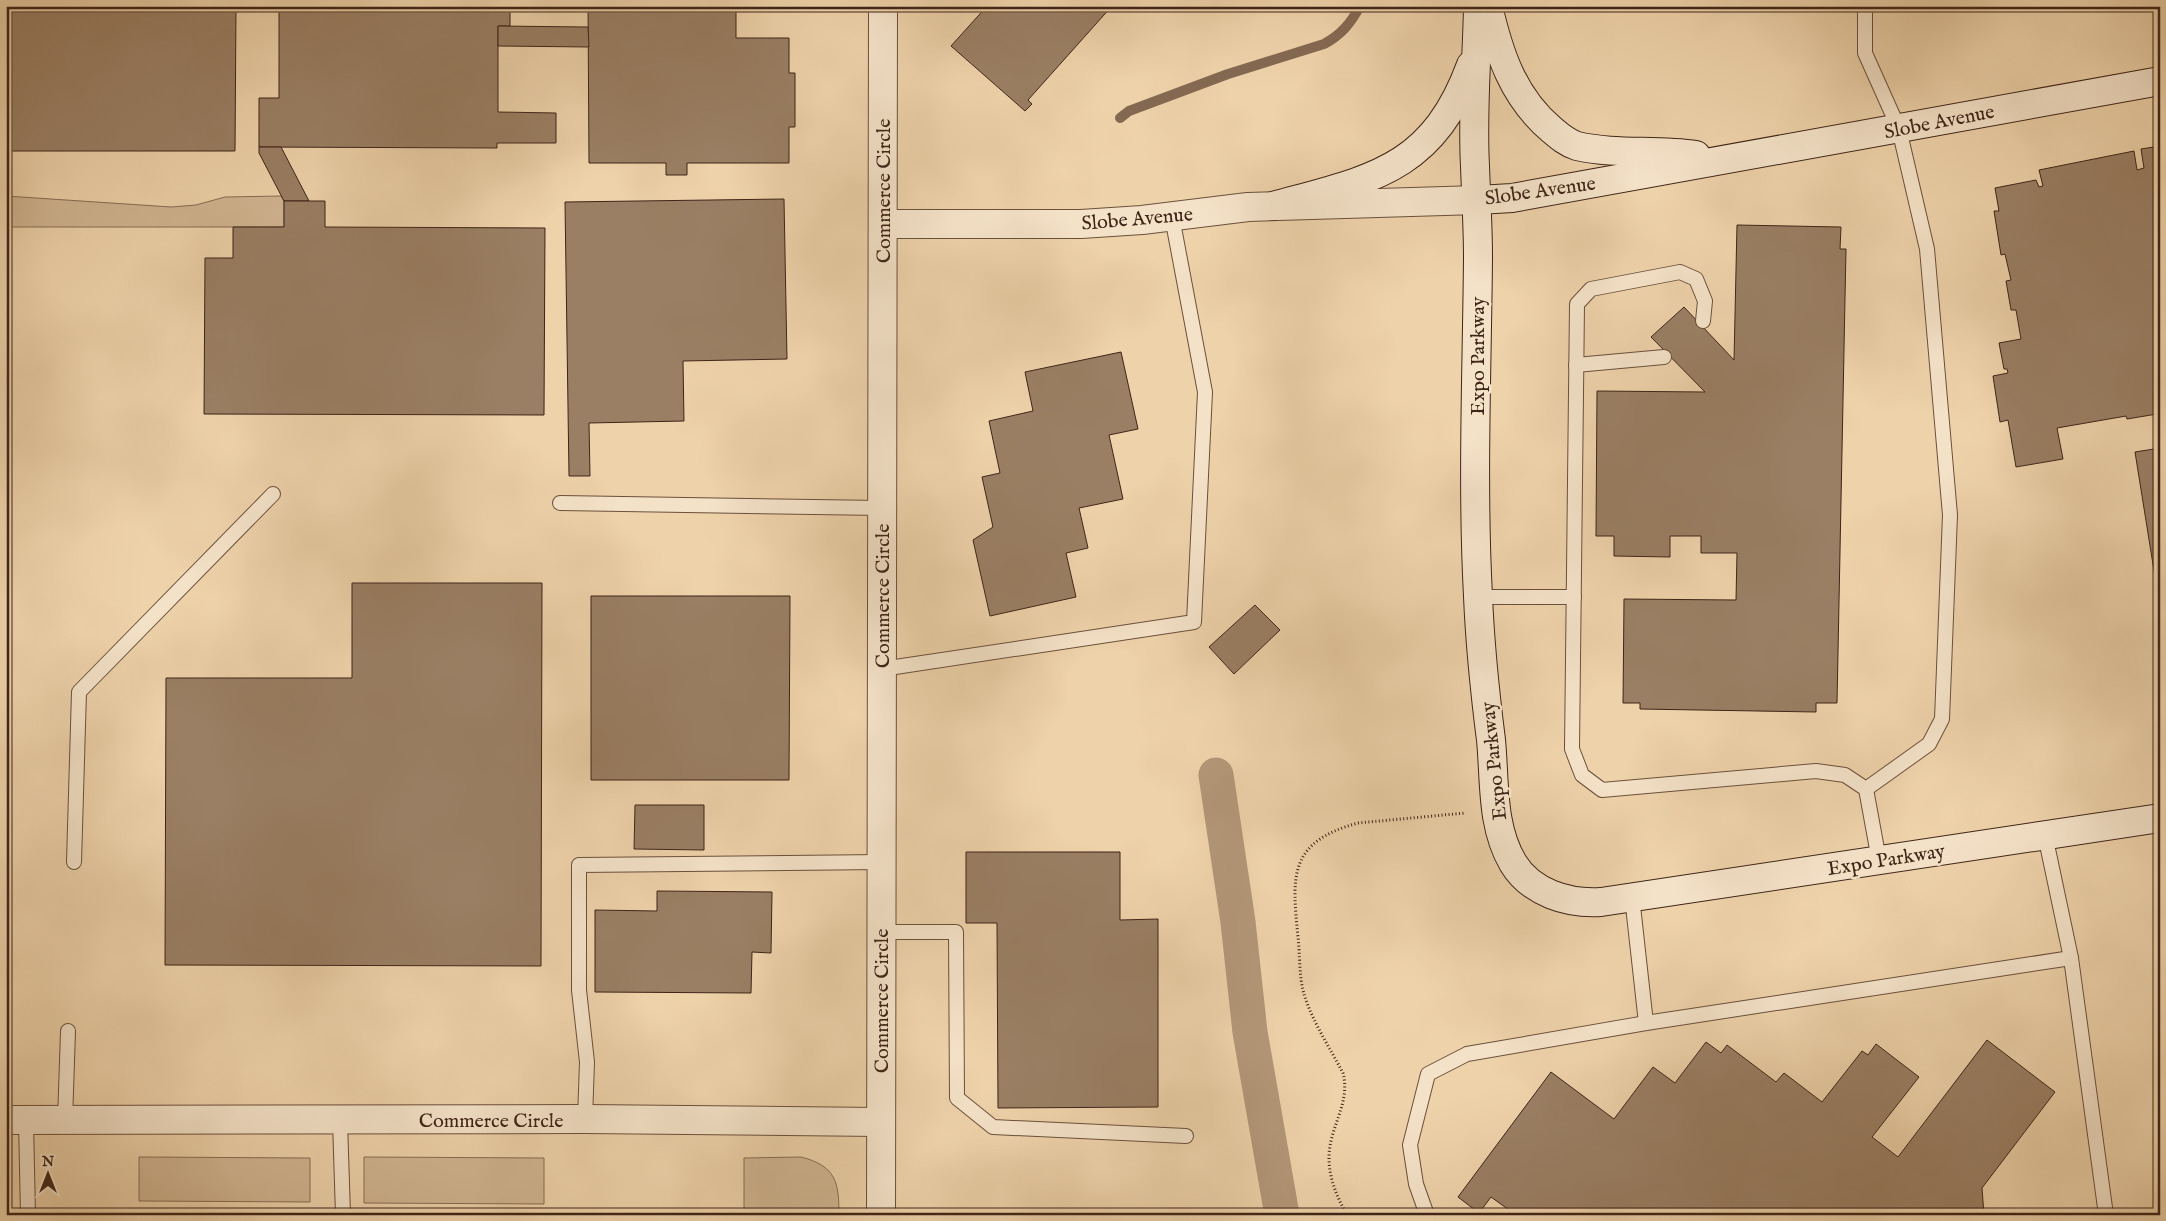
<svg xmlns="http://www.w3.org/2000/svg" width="2166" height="1221" font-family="'IM FELL English',serif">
  <rect width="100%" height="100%" fill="#eed2aa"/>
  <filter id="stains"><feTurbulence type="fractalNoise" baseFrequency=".004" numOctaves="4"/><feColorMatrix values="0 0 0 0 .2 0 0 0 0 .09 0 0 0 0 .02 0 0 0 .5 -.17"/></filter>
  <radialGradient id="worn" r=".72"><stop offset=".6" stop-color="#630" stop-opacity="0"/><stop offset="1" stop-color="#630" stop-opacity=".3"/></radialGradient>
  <g fill="#d0b591" stroke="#886d54">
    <polygon points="6,196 171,207 196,205 225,197 281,196 284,201 284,227 6,227"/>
    <polygon points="139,1157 310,1158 310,1202 139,1201"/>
    <polygon points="364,1157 544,1158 544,1204 364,1203"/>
    <path d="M801,1157c35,9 38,25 38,58h-95v-57z"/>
  </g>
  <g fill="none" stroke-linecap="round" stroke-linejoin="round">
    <path stroke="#846952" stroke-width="10" d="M1120,118l9,-7 99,-37 96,-30c17,-9 27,-21 36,-38"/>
    <polyline stroke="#b29778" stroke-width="35" points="1216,775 1238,922 1250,1032 1282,1215"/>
  </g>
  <g fill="#9a7f64" stroke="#3f2518">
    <polygon points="6,6 236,6 235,151 6,151"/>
    <polygon points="279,6 510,6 510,26 498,26 498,112 556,113 556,143 497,143 497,148 259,147 259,98 279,98"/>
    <polygon points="588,6 736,6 736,38 789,38 789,73 795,73 795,127 789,127 789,163 687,163 687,175 666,175 666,163 589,163"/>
    <polygon points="987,6 1112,6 1028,100 1032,104 1025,111 951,46"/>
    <polygon points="498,26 588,27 589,47 498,46"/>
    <polygon points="2160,146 2160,409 2157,410 2157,414 2127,419 2126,416 2057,428 2063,459 2016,467 2008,420 2000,422 1993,376 2008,373 2007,369 2004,369 1999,343 2021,339 2016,310 2011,310 2006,281 2011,280 2005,254 2001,255 1994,211 1999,211 1995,188 2036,180 2039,187 2043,186 2039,170 2134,151 2137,170 2144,168 2141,149"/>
    <polygon points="259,147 281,147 309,201 284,201 259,153"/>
    <polygon points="784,199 787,359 683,361 684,421 589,423 590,476 569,476 565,202"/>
    <polygon points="284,201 325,201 325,227 545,228 544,415 204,414 205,258 233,258 233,227 284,227"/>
    <polygon points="1737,225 1841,227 1840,249 1846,249 1837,703 1816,703 1816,712 1640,709 1640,703 1623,703 1624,599 1736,600 1737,553 1701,553 1701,536 1670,536 1670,557 1614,556 1614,536 1596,536 1597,391 1705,392 1651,337 1684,307 1734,360"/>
    <polygon points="1121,352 1138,429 1109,435 1123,499 1079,508 1088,548 1066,553 1076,597 990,616 973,540 993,527 982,477 1000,473 989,421 1033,411 1025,372"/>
    <polygon points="2160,448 2160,577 2155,577 2135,452"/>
    <polygon points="352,583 542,583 541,966 165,965 166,678 352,678"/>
    <polygon points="591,596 790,596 789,780 591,780"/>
    <polygon points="1255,605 1280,630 1234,674 1209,647"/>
    <polygon points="635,805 704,805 704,850 634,849"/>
    <polygon points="966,852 1120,852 1120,920 1158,919 1158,1107 998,1108 997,923 966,923"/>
    <polygon points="657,891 772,892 771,953 752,952 751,993 595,992 595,910 657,911"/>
    <polygon points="1987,1040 2055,1092 1982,1188 1984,1215 1516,1215 1491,1197 1479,1213 1458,1197 1551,1072 1614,1119 1653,1067 1675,1083 1706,1042 1721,1053 1727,1045 1776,1082 1784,1073 1822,1102 1862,1051 1868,1055 1876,1044 1919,1077 1872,1137 1898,1157"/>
  </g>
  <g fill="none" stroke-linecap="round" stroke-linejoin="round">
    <defs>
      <g id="lane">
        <polyline points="1865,6 1865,53 1899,129 1927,249 1950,515 1942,719 1929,744 1866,789"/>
        <polyline points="1703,321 1705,301 1696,279 1680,272 1591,289 1577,304 1572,749 1582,775 1602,790 1816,771 1845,775 1866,789 1879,860"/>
        <polyline points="1576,365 1664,357"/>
        <polyline points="560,503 882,508"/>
        <polyline points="1478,597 1574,597"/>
        <polyline points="882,669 1194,622 1205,392 1172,217"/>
        <polyline points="2045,835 2071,958 2106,1215"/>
        <polyline points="74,862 79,692 273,494"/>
        <polyline points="1632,897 1646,1023"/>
        <polyline points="881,932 956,932 957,1098 993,1127 1186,1136"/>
        <polyline points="585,1119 587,1062 579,990 579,865 882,862"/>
        <polyline points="26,1121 28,1215"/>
        <polyline points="65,1121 68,1031"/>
        <polyline points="340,1121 343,1215"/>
        <polyline points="1427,1215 1416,1184 1410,1145 1428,1074 1467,1054 1646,1023 2071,958"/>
      </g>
      <g id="street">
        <polyline points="883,224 1081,224 1142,220 1248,207 1478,200"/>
        <polyline points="6,1120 585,1119 880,1122"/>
        <polyline points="881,1215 883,6"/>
      </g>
      <g id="secondary">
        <path d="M1478,6c-1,53 -6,106 -3,160 1,30 3,61 3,91 -1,113 -6,226 0,339 2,48 7,97 13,144 4,41 0,86 22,123 18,30 55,41 88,39l559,-84"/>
        <path d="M1488,6c11,48 25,91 64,124 7,6 15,13 25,16 39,9 79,3 119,9"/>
        <polyline points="1478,200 1512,198 2160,81"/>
        <path d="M1273,206c98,-27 159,-35 198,-141"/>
      </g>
    </defs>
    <use href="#lane" stroke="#6b503c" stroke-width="16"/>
    <use href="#street" stroke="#6b503c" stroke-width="30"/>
    <use href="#secondary" stroke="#3f2518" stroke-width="30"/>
    <path stroke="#3f2518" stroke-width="3" stroke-dasharray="1 2.5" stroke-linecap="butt" d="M1347,1215c-14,-25 -23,-50 -15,-78 6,-22 17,-41 11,-64 -13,-25 -31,-52 -39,-79 -5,-17 -4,-39 -6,-57 -6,-61 -10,-95 60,-114l107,-10"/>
    <use href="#lane" stroke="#f4e2c8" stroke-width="14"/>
    <use href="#street" stroke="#f4e2c8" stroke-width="28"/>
    <use href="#secondary" stroke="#f4e2c8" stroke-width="28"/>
  </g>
  <g text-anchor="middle" stroke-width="5" stroke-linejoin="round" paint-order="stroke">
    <g font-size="20" fill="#3f2518" stroke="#f4e2c8">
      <text transform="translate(1939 121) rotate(-11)" y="7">Slobe Avenue</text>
      <text transform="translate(1540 190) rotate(-8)" y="7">Slobe Avenue</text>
      <text transform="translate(883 191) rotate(-90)" y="7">Commerce Circle</text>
      <text transform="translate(1137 218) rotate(-5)" y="7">Slobe Avenue</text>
      <text transform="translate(1477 356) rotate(-90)" y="7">Expo Parkway</text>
      <text transform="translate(882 596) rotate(-90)" y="7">Commerce Circle</text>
      <text transform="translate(1493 761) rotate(-96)" y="7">Expo Parkway</text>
      <text transform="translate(1886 859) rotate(-9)" y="7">Expo Parkway</text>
      <text transform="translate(881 1001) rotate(-90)" y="7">Commerce Circle</text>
      <text x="491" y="1127">Commerce Circle</text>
    </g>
  </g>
  <rect width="2166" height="1221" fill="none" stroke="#eed2aa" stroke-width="25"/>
  <rect x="8" y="8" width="2151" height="1206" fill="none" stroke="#3f2518" stroke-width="2.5"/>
  <rect x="12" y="12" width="2141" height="1196" fill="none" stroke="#3f2518"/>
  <g transform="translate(48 1174)" stroke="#f4e2c8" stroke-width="4" paint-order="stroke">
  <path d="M0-4L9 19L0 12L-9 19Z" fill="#3f2518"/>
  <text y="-8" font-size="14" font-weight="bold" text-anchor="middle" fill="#3f2518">N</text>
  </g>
  <rect width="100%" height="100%" filter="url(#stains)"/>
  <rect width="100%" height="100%" fill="url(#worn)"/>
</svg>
